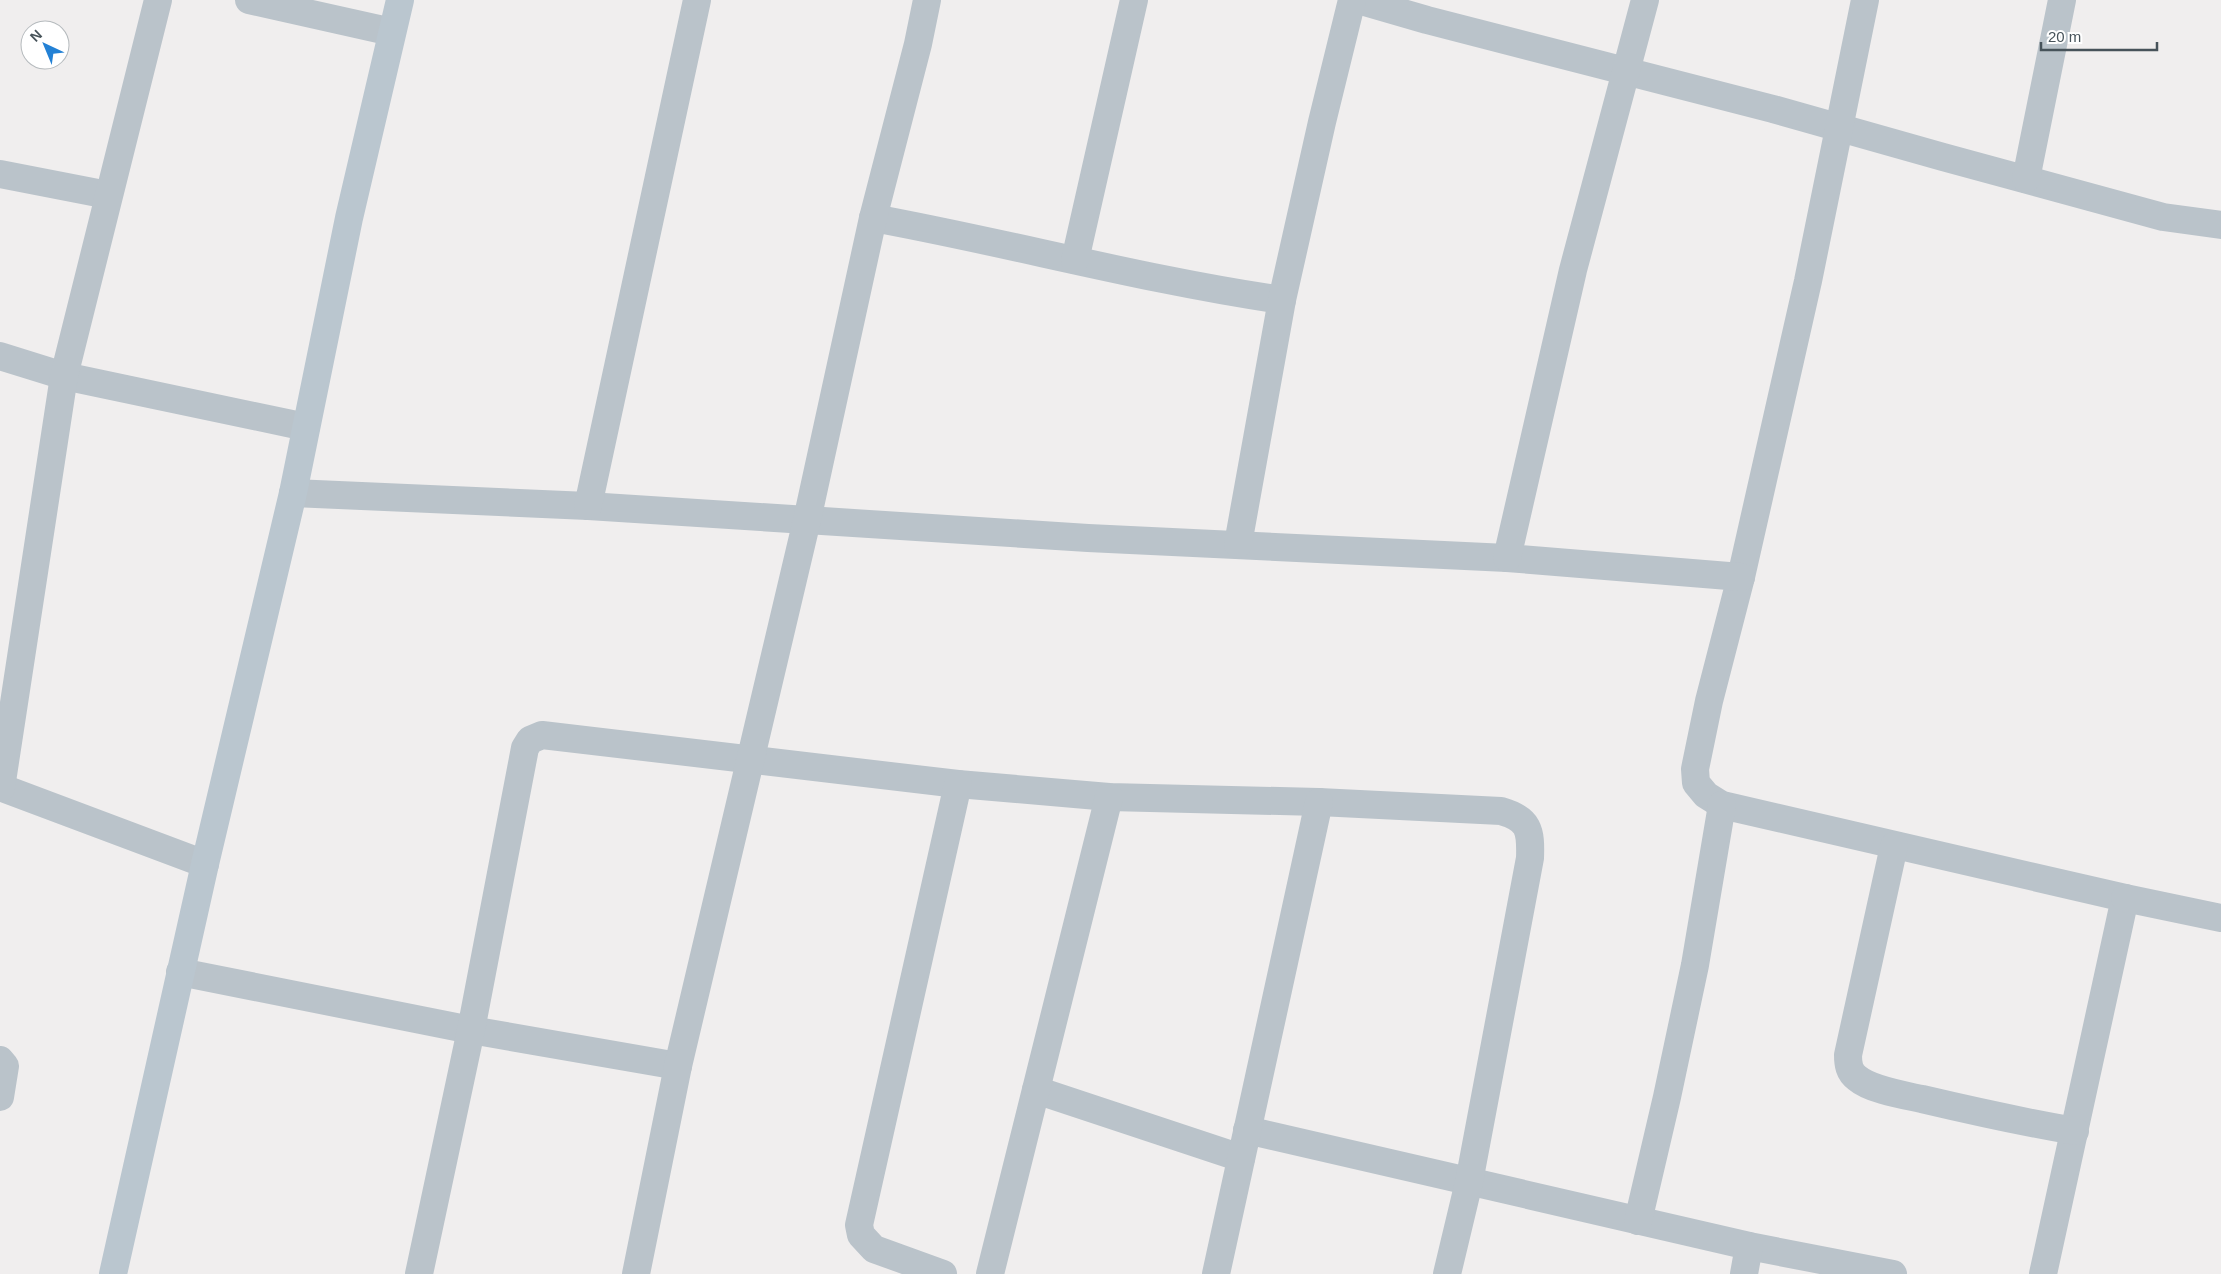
<svg xmlns="http://www.w3.org/2000/svg" width="2221" height="1274" font-family="Arial,sans-serif">
  <rect width="100%" height="100%" fill="#f0eeee"/>
  <g fill="none" stroke-linecap="round" stroke-linejoin="round">
    <g stroke="#bac3ca" stroke-width="28">
      <polyline points="249,0 392,32"/>
      <polyline points="1358,0 1427,20 1773,109 1943,157 2163,217 2221,225"/>
      <polyline points="1865,0 1808,281 1741,577 1709,701 1695,769 1696,783 1706,795 1722,805 2125,898 2043,1274"/>
      <polyline points="0,174 108,195"/>
      <polyline points="2026,179 2062,0"/>
      <path d="M873,218c137,25 271,62 409,82"/>
      <polyline points="1075,260 1134,0"/>
      <polyline points="0,356 64,376 306,427"/>
      <polyline points="293,493 588,506 1088,538 1507,558 1741,577"/>
      <polyline points="588,506 697,0"/>
      <polyline points="1238,544 1282,300 1322,122 1352,0"/>
      <polyline points="1507,558 1573,270 1645,0"/>
      <polyline points="0,787 205,864"/>
      <polyline points="1,788 64,376 158,0"/>
      <path d="M1894,846l-46,209c0,9 1,17 9,23 14,12 46,17 65,21 51,12 101,23 153,32"/>
      <polyline points="2125,898 2221,918"/>
      <polyline points="180,972 471,1030 678,1066"/>
      <polyline points="0,1060 5,1066 0,1097"/>
      <polyline points="1036,1090 1241,1158"/>
      <polyline points="1247,1130 1749,1246 1893,1274"/>
      <polyline points="1638,1221 1667,1097 1695,965 1722,805"/>
      <path d="M419,1274l52,-244 54,-282 5,-8 12,-5 416,49 151,13 210,5 182,9c28,8 30,19 29,47l-61,324 -22,92"/>
      <polyline points="636,1274 678,1066 807,520 873,218 918,44 927,0"/>
      <polyline points="943,1274 874,1249 861,1235 859,1225 958,784"/>
      <polyline points="990,1274 1109,797"/>
      <polyline points="1216,1274 1319,802"/>
      <polyline points="1744,1274 1749,1246"/>
    </g>
    <polyline stroke="#bac6cf" stroke-width="28" points="113,1274 205,864 293,493 349,218 400,0"/>
  </g>
  <g transform="translate(45 45) rotate(316)"><circle r="24" fill="#ffffff" stroke="#b5babd"/>
  <path d="M0-4L9 19L0 12L-9 19Z" fill="#2381d5"/>
  <text y="-8" font-size="14" font-weight="bold" text-anchor="middle" fill="#47535a">N</text>
  </g>
  <path d="M2041 42v8h116v-8" fill="none" stroke="#47535a" stroke-width="2.5"/>
  <text x="2048" y="42" font-size="15" fill="#47535a" stroke="#ffffff" stroke-width="4" paint-order="stroke">20 m</text>
</svg>
